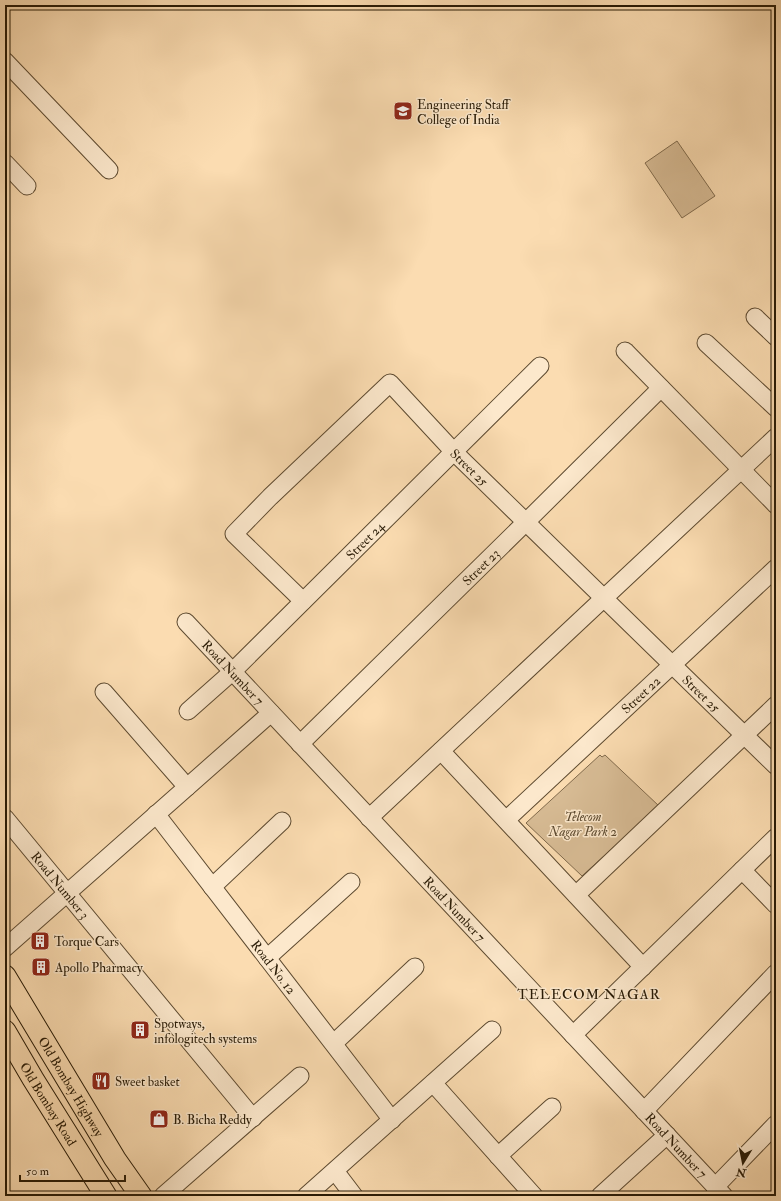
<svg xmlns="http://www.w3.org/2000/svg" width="781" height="1201" font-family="'IM FELL Double Pica',serif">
  <rect width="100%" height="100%" fill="#fbdcb1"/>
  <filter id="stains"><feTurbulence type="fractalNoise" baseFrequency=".005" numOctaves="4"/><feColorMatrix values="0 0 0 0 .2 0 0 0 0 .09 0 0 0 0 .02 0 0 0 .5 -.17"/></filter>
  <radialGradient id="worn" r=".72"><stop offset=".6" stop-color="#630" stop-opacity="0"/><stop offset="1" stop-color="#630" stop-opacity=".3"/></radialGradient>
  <g fill="#d7bb94" stroke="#806a4c">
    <polygon points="677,141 715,196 682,218 645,163"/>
    <polygon points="600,755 602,757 605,755 659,806 582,876 526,823"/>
  </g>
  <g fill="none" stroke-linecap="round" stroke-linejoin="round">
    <defs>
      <g id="minor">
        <polyline points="5,61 109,170"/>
        <polyline points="5,163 27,186"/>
        <polyline points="755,317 776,337"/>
        <polyline points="706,343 776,408"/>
        <polyline points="625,351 776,505"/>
        <path id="s1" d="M303,601l-69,-67 36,-37 120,-114 64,69 322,314"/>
        <path id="s2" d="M186,622l538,574"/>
        <polyline points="104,692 187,787"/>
        <path id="s3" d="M188,711l44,-39 308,-306"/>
        <path id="s4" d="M300,744l226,-222 135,-134"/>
        <polyline points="441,751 643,967"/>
        <path id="s5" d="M156,814l236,306"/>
        <path id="s6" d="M5,818l248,300"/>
        <polyline points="369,818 776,437"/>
        <path id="s7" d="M506,820l270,-252"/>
        <polyline points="742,870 776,905"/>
        <polyline points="212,887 282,821"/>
        <polyline points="576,895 776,705"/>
        <polyline points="5,948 271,713"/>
        <polyline points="267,958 351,882"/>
        <polyline points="573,1035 776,837"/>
        <polyline points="334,1043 415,967"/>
        <polyline points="433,1083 534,1196"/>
        <polyline points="644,1111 776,973"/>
        <polyline points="498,1156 552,1107"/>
        <polyline points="335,1171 354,1196"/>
        <polyline points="715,1187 776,1124"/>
        <polyline points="163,1196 300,1076"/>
        <polyline points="306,1196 492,1030"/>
        <polyline points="600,1196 667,1135"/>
      </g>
      <g id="major">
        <path id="s8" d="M5,976l110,183 26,37"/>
        <path id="s9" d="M5,1031l28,48 73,117"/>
      </g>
    </defs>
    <use href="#minor" stroke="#5d4a30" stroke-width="19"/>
    <use href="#major" stroke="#281a05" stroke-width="23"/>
    <use href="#minor" stroke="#fce8cc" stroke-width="17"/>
    <use href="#major" stroke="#fbdcb1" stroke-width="21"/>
  </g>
  <defs>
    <symbol id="university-square" viewBox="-11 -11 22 22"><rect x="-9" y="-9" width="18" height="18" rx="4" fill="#8f2418" stroke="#fce8cc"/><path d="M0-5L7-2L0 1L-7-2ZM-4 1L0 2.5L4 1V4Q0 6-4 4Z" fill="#fff"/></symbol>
    <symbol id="building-square" viewBox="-11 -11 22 22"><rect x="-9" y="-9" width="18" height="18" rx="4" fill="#8f2418" stroke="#fce8cc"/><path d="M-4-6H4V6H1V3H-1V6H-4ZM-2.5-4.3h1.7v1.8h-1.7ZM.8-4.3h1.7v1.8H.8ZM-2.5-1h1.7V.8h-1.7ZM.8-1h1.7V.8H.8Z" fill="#fff"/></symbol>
    <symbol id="restaurant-square" viewBox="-11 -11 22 22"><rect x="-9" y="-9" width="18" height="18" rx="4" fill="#8f2418" stroke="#fce8cc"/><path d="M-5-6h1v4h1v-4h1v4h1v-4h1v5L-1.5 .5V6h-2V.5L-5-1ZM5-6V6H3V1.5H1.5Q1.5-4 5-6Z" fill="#fff"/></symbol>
    <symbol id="shop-square" viewBox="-11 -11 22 22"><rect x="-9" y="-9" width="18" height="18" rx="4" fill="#8f2418" stroke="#fce8cc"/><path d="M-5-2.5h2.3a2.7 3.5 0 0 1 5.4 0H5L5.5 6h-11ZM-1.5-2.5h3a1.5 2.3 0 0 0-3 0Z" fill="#fff"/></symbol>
  </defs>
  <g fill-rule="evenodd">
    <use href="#university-square" x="392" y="100" width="22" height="22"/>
    <use href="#building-square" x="29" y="930" width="22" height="22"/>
    <use href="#building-square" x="30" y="956" width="22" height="22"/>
    <use href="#building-square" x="129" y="1019" width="22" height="22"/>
    <use href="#restaurant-square" x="90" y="1070" width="22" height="22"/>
    <use href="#shop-square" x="148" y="1108" width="22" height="22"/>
  </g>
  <g text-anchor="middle" stroke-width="3" stroke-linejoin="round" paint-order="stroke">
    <g font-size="13" fill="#281a05" stroke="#fce8cc" text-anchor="start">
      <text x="417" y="109">Engineering Staff<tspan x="417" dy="15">College of India</tspan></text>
      <text x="54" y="946">Torque Cars</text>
      <text x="55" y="972">Apollo Pharmacy</text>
      <text x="154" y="1028">Spotways,<tspan x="154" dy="15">infologitech systems</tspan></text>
      <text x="115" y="1086">Sweet basket</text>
      <text x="173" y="1124">B. Bicha Reddy</text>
    </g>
    <g font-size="13" fill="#281a05" stroke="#fce8cc">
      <text dy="5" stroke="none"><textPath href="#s1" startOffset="429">Street 25</textPath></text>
      <text dy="5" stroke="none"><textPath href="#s3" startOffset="246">Street 24</textPath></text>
      <text dy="5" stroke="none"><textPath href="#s4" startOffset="253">Street 23</textPath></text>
      <text dy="5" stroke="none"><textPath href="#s2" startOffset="69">Road Number 7</textPath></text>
      <text dy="5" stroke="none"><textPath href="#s1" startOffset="753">Street 25</textPath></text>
      <text dy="5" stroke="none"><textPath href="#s7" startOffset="184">Street 22</textPath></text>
      <text dy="5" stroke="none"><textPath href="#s6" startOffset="87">Road Number 3</textPath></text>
      <text dy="5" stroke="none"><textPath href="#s2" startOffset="393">Road Number 7</textPath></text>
      <text dy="5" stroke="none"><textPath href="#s5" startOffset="193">Road No. 12</textPath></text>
      <text dy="5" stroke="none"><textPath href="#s8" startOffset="129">Old Bombay Highway</textPath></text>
      <text dy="5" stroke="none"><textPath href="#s9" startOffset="85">Old Bombay Road</textPath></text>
      <text dy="5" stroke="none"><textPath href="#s2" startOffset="717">Road Number 7</textPath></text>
    </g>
    <g font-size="13" font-style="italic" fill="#5d4a30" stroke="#fce8cc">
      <text x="583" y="821">Telecom<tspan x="583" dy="15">Nagar Park 2</tspan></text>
    </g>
    <g font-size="14" letter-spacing="1" fill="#281a05" stroke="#fce8cc">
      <text x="589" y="999">TELECOM NAGAR</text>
    </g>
  </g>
  <rect width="781" height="1201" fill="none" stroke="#fbdcb1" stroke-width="20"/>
  <rect x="6" y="6" width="769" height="1189" fill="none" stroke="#281a05" stroke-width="2"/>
  <rect x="10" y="10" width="761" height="1181" fill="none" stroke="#281a05"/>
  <g transform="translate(743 1163) rotate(190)" stroke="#fce8cc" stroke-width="3" paint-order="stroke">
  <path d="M0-3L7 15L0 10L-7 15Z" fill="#281a05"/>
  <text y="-6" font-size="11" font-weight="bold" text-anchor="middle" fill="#281a05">N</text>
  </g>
  <path d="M20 1175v6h105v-6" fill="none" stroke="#281a05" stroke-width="2"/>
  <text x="26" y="1175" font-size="12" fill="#281a05" stroke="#fce8cc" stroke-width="3" paint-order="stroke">50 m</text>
  <rect width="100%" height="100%" filter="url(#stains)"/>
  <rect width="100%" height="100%" fill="url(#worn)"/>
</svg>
